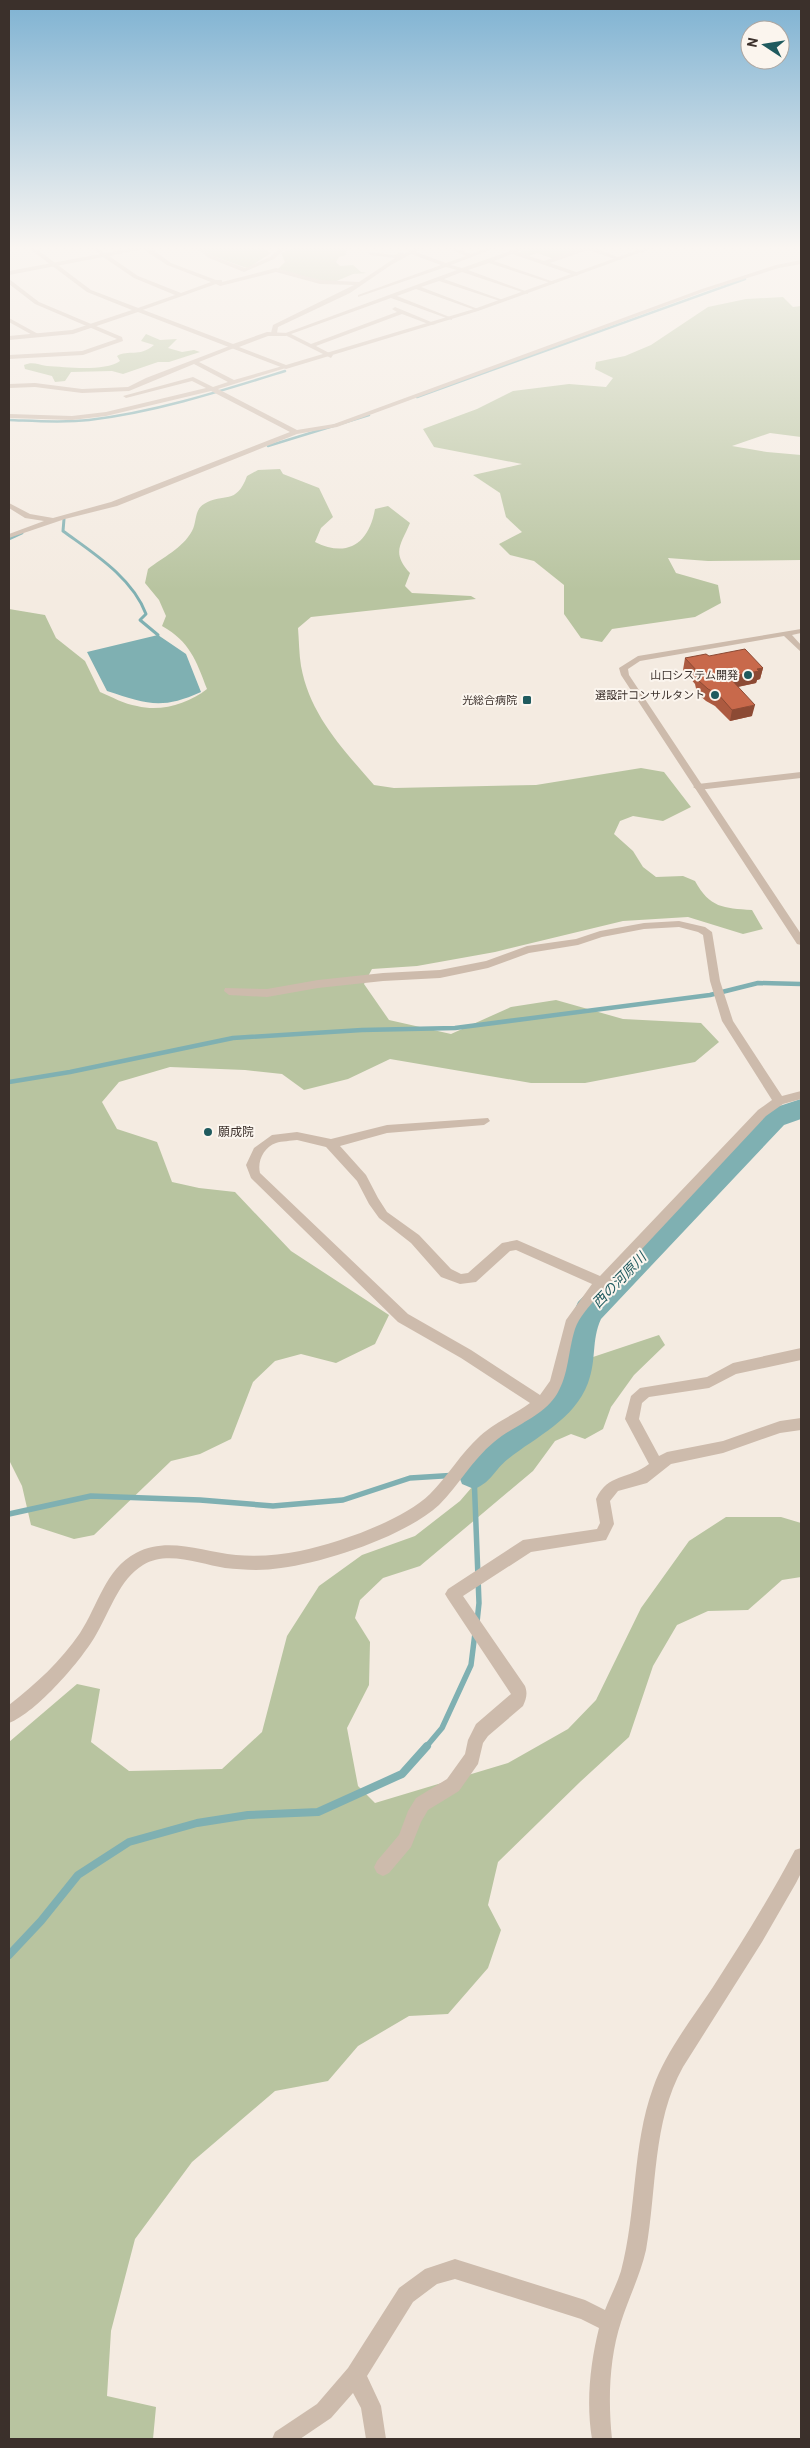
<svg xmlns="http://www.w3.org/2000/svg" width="810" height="2448" font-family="Barlow,'Noto Sans JP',sans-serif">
  <rect width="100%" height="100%" fill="#f4ebe1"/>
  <g fill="#b8c4a0">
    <polygon points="200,247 261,247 271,253 248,268 244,267 213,256"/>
    <polygon points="295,247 359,247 347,248 346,255 339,257 336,262 340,266 353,265 361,272 367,273 353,274 332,283 320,282 278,269 285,262 281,253"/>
    <polygon points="532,247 581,247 583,248 554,259 537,253 529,256 517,253"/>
    <polygon points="783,297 793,307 801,306 801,437 770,433 732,446 767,452 801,455 801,560 708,561 668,558 676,573 718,585 721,603 695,617 612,629 602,642 581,638 564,614 564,585 534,561 510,555 499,544 522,532 506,517 500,493 473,475 522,464 434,447 423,429 477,409 513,391 569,384 606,387 613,378 595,369 596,362 625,356 651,345 708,307 746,299"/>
    <path d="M146,334l14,6 17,-1 -9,9 14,4 12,-2 6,2 -31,10h-11l-35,12 -11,-3 -41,1 -6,9 -10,1 -3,-6 -27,-7 -1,-4c9,-4 14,0 23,1 19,1 57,6 73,-5l-3,-5c12,-7 21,2 37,-11l-13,-4z"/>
    <path d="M280,469l3,5 36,14 14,29 -12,11 -6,14c32,16 54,2 60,-33l13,-3 22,17c-9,22 -19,29 0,50l-5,13 7,7 59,3 5,3 -165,18 -13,11c1,12 1,26 3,38 9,49 41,82 73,119l20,3 142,-3 105,-17 23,4 27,35 -28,14 -30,-5 -13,5 -6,13 19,17 10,16 13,10 27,-1 12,5c15,27 28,27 57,29l11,19 -20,5 -55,-17 -65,4 -128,31 -78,14 -45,3 -8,15 25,36 62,14 60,-27 45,-7 67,19 78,4 18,19 -24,20 -110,21h-54l-141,-24 -42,20 -44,11 -22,-16 -37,-4 -75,-3 -51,15 -17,20 15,27 40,13 15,40 27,6 36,4 56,59 98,64 -14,29 -39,19 -35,-9 -26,7 -22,21 -22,57 -31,15 -29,7 -77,74 -20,4 -43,-14 -9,-39 -13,-26v-851l36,6 11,23 29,23 15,31c12,5 24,12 37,14 24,6 51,-2 70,-17 -11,-29 -17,-47 -45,-63l4,-10 -7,-16 -14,-17 3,-14c15,-12 34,-20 44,-38 5,-9 2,-21 12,-27 20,-12 32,2 43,-28l11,-6z"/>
    <polygon points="659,1335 665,1345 634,1375 611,1407 603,1429 585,1439 571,1434 555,1441 533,1471 420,1566 383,1578 360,1600 355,1618 370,1642 369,1685 347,1728 358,1786 375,1803 508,1763 568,1729 596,1700 641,1608 689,1541 726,1517 781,1517 801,1523 801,1577 782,1580 748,1610 708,1611 677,1625 653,1666 629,1737 580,1782 498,1862 488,1905 501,1930 488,1968 448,2014 409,2016 358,2046 328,2081 275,2091 192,2162 135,2239 111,2331 107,2396 156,2407 153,2439 9,2439 9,1742 77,1684 100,1689 91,1742 129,1771 222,1769 262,1732 287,1636 319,1586 362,1555 415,1536 460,1501 510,1443 555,1411 590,1358"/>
  </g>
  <path fill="#7fb0b2" d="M158,635l28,19 15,38c-40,18 -54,12 -94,-1l-20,-39z"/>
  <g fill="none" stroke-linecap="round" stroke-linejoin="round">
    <g stroke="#7fb0b2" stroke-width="2.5">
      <polyline points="417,397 745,279"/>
      <path d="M9,420c27,1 54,3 80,0 67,-8 132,-29 196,-49"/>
      <polyline points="268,446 369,415"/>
    </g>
    <g stroke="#7fb0b2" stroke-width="3">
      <path d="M64,519l-1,12c30,22 69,46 83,83l-6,6 18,15"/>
      <polyline points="9,539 22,533"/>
    </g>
    <polyline stroke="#7fb0b2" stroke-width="4.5" points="9,1082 70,1072 233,1038 362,1030 455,1028 710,995 758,983 801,984"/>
    <g stroke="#7fb0b2" stroke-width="5.5">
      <polyline points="9,1514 91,1496 200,1500 273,1506 343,1500 410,1478 474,1474 479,1603 477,1622"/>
      <polyline points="426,1747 442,1728 471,1665 475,1633"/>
    </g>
    <polyline stroke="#7fb0b2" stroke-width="8" points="9,1955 41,1921 78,1875 129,1842 197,1823 248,1815 318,1812 402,1774 427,1746"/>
    <path fill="#7fb0b2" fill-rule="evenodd" d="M801,1099v20l-17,6 -183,194c-10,22 -4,40 -13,64 -14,37 -51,53 -80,76 -14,11 -16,23 -34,30l-12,-5 -4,-10 4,-10 22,-24 59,-42 15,-21 4,-13 2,-31 14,-31 186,-191z"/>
    <g fill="#cdbbac" fill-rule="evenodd">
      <path d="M90,247h7l8,6 31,-6h13l22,16 45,17h6v2l54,-14 44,12 39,2 36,-24 -25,-3 -2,-3 26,3 8,-3 2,2 12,-7h8l-8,5 30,11 20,-7 -21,-9h9l17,7 18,-7h9l-47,18 11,3 59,-21h9l-13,5 27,9 39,-14h9l31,12 -5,1 -30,-10 -38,13 29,10 -2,3 -65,-22 -18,7 60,21v2l-65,-21 -21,7 60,22v2l-66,-22 -18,7 59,21v2l-64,-21 -18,6 57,22v2l-62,-22 -19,7 55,22v2l-61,-22 -100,36 20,10 86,-32 -5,-3 3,-2 41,17 -5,1 -29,-11 -86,32 17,9 -2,3 -48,-24 174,-64 -11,-3 -88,30v-2l83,-30 -30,-11 -20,11 -41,28 -72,34 -1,6 -3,2 -3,-2 2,-8 81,-40 -34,-1 -44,-12 -56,14 -4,-2 -79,28 -2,-3 40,-14 -41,-17 -31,-21 -94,18v-4l91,-17zM143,249l24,16 44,17 -30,11 -43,-17 -29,-20z"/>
      <polygon points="194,247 201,247 213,256 245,268 270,257 281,247 288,247 274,259 244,272 209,258"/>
      <polygon points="628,247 637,247 645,251 642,253"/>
      <polygon points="801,260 801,264 779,268 706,291 337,427 297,434 117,506 65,519 9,538 9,534 44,521 25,518 9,508 9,503 30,514 53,518 111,502 290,432 211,391 106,416 72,420 9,418 9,414 72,416 106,412 206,388 192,381 126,398 123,396 193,377 213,387 228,382 194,364 129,391 82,393 35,387 9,388 9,384 35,383 82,389 128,387 146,378 232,345 234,348 199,362 234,380 286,365 289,367 218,389 297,430 334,424 702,289 776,265"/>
      <polygon points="9,279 39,302 122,337 123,341 83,355 9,359 9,355 82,351 117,339 35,304 9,284"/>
      <polygon points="9,318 40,335 41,336 36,337 9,322"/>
      <polygon points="801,772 801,778 698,790 693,787 698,784"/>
      <path d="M679,921l26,6 7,5 8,49 13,40 49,75 19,-5v8l-18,5 -17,12 -169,181c-8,10 -18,20 -22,32 -7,22 -6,45 -18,65 -14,23 -43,31 -63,48 -22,18 -35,43 -55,63 -34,31 -112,57 -158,63 -18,3 -37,2 -56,0 -24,-4 -58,-18 -82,-3 -24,15 -32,44 -46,68 -14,26 -61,80 -88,90v-18c27,-21 52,-44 71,-72 18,-27 25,-64 56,-80 32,-17 66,-1 100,2 21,2 43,0 64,-4 38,-8 102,-30 130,-57 18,-18 31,-41 50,-58 15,-14 34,-21 50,-33l-69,-45 -63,-36 -147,-144 -5,-13 8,-17 18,-13 25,-3 34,7 56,-14 101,-7 2,3 -6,4 -97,8 -47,13 26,29 12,23 9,14 32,23 32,34 10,5 7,-1 34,-30 15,-3 83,36 158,-166 14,-10 -50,-79 -12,-40 -7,-46 -5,-3 -19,-5 -35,2 -42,8 -24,8 -49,8 -41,15 -48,10 -57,3 -65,7 -51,9 -38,-2 -5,-4 1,-3 42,1 51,-9 65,-7 57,-3 46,-9 41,-15 49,-7 24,-8 44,-8zM297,1140l29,7 31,34 12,23 10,14 32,25 30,34 19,7 16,-2 34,-31 6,-1 76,34 -26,36 -16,61 -10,14 -69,-45 -63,-36 -148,-141c-3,-12 4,-26 16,-30 6,-2 15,-2 21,-3z"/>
      <path d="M801,1348v12l-65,14 -27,14 -60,9 -7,6 -3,16 20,37 8,-4 56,-11 57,-20 21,-3v12l-21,3 -57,20 -52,11 -24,19 -29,8 -8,10 4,23 -8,16 -75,12 -68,44 62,90c3,8 1,13 -2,20l-35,30 -5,7 -5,21 -19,27 -31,19 -7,12 -10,25 -22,26 -6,3 -6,-3 -3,-6 3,-6 22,-26 9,-24 8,-13 31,-19 18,-25 3,-14 8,-16 35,-30 -63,-95 -3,-5 3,-5 75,-49 74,-11 3,-6 -4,-24c12,-26 32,-19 53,-35l-24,-45 6,-23 9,-8 67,-11 26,-14z"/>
      <path d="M801,1848v25l-5,10 -34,59 -79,125c-31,55 -26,123 -37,183 -6,26 -17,47 -25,72 -12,37 -13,79 -9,117h-20c-6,-36 -2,-75 7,-111l-18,-9 -126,-40 -18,5 -24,18 -46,74 14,30 5,33h-20l-5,-31 -8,-15 -22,25 -31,21h-28l3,-7 42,-28 31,-36 51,-80 26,-19 30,-10 130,41 20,10c5,-13 12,-26 16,-39 16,-60 11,-125 32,-183 13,-37 39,-69 60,-101 29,-45 57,-90 82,-137z"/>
    </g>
    <g fill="#cdbbac" fill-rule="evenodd">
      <polygon points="27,247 34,247 91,290 233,344 267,332 288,333 286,336 268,336 239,347 286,365 474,309 646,247 655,247 478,311 286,369 138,312 73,334 9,340 9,336 72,330 132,310 87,292"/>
      <polygon points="801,629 801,633 792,635 801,645 801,652 784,636 640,661 628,669 629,675 801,934 801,945 797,944 621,675 619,668 638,656"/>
    </g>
  </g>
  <polygon fill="#ac5a40" points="709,656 763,668 760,679 757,680 756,683 738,687 752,716 730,721 715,706 706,701 697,693 695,684 683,670 685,658"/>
  <g fill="#8c4a34">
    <polygon points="763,668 760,679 757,680 756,683 727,689 729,677"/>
    <polygon points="755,705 752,716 730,721 732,710"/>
  </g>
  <polygon fill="#c8694b" stroke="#8c4a34" points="745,649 763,668 757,669 759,671 729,677 755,705 732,710 718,694 708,689 699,681 698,672 685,658 706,654 709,656"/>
  <linearGradient id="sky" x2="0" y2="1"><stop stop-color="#7eb2d2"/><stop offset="0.42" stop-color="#faf6f2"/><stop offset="1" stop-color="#faf6f2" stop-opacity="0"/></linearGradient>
  <rect width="810" height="590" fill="url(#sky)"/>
  <g fill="#1f5a5e" stroke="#fbf5ee" stroke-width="2">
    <circle cx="748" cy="675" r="5"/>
    <circle cx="715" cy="695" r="5"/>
    <rect x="522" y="695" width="10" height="10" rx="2.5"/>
    <circle cx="208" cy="1132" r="5"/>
  </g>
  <g text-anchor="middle" stroke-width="4" stroke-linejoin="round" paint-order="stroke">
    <g font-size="11" fill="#3b302b" stroke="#fbf5ee" text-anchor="end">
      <text x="738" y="679">山口システム開発</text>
      <text x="705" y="699">選設計コンサルタント</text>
      <text x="517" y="704">光総合病院</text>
    </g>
    <g font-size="12" fill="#3b302b" stroke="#fbf5ee" text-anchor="start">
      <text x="218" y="1136">願成院</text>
    </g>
    <g font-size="14" font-style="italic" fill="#1f5a5e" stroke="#fbf5ee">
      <text transform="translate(619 1280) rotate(-46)" y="5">西の河原川</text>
    </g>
  </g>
  <rect width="810" height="2448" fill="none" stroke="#3b302b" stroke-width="20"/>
  <g transform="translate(765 45) rotate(282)"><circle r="24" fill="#fbf5ee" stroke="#aea6a0"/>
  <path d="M0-4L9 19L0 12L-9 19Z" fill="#1f5a5e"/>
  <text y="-8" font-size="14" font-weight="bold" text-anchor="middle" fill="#3b302b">N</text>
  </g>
</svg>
